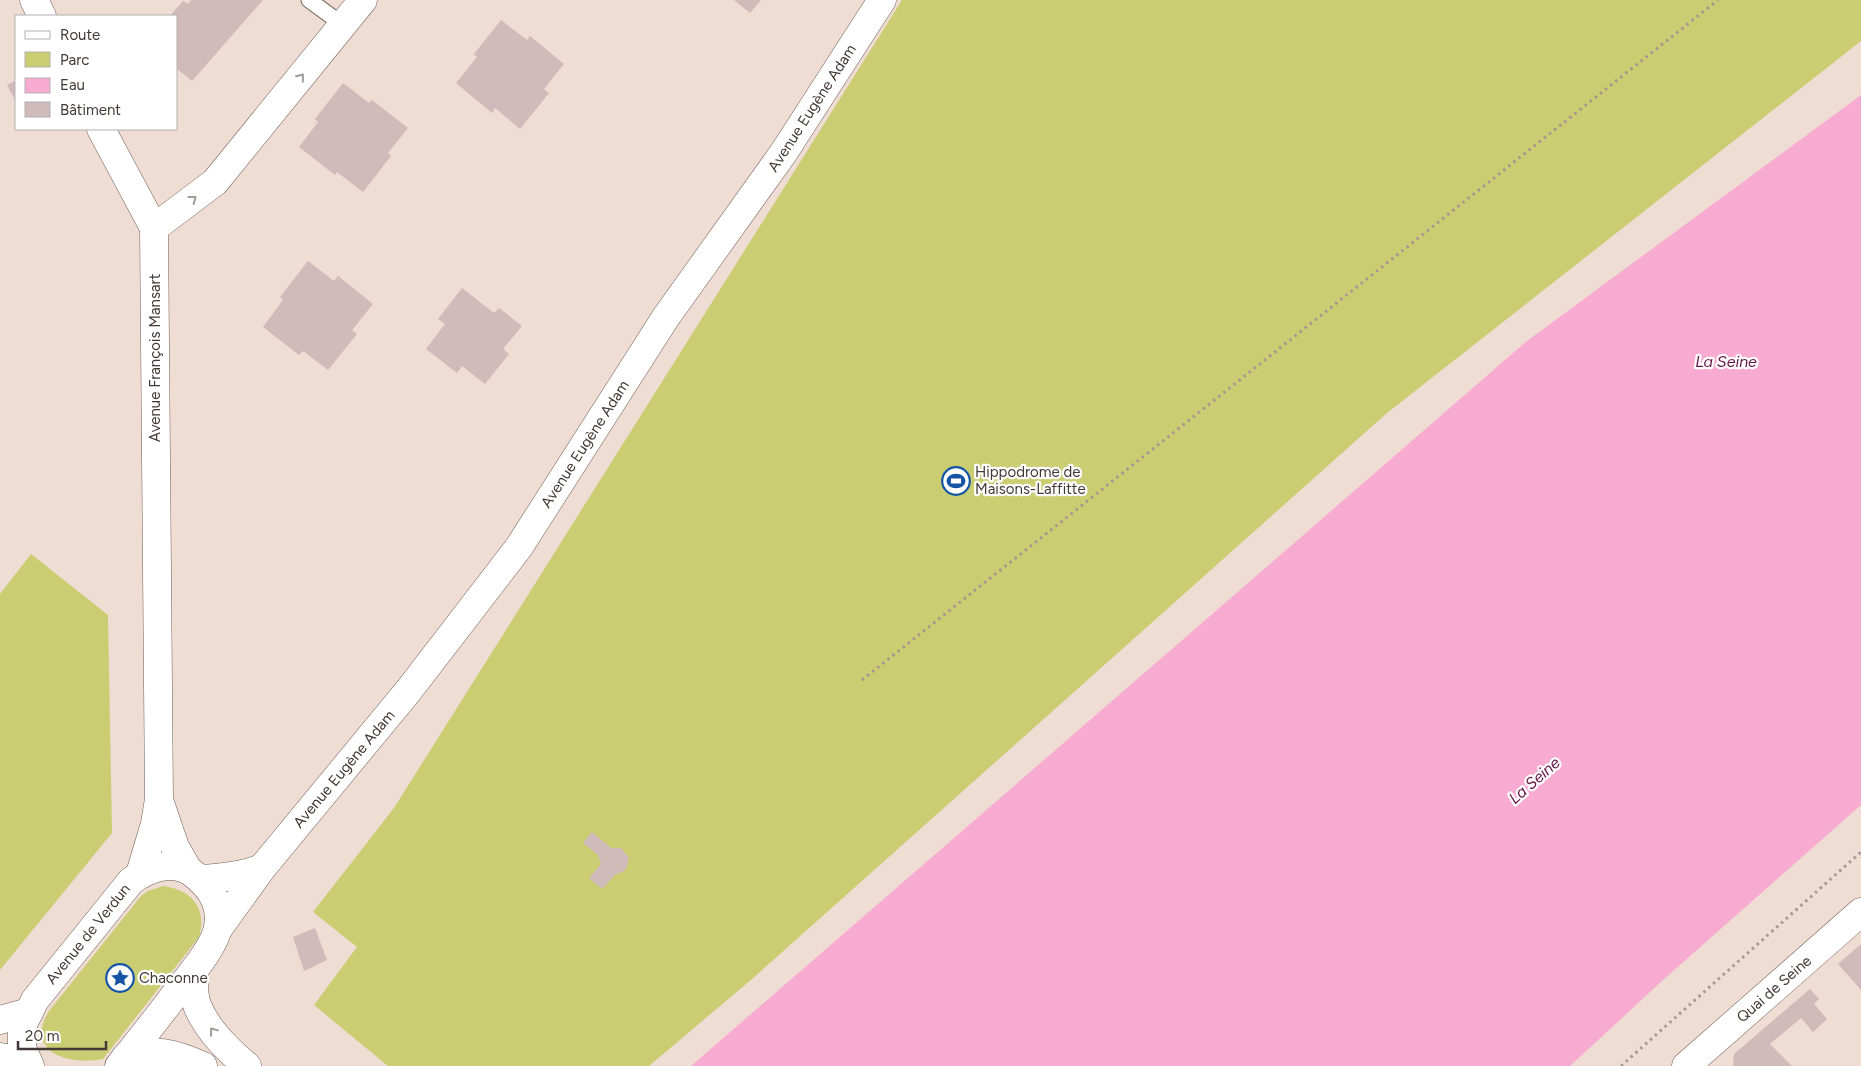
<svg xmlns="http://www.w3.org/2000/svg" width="1861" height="1066" font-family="Figtree,sans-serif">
  <rect width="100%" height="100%" fill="#efdcd3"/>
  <g fill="#cbcd72">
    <polygon points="902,0 1861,0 1861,41 1387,413 752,979 649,1066 388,1066 314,1005 357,947 313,912 394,808"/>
    <polygon points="31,554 108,615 112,833 0,970 0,594"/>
    <path d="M163,886c29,4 44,22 36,51l-96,122c-36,7 -79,-8 -54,-48l92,-115 7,-5z"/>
  </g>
  <polygon fill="#f8abd1" points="1861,95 1861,805 1663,980 1570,1066 691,1066 1527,341"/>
  <g fill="#d0baba">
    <polygon points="191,0 263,0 192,81 176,68 176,16 170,16 183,1 188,4"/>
    <polygon points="734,0 761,0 750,13"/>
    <polygon points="501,20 527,40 530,36 564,64 544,89 549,93 520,129 495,108 492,113 456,83 477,57 474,54"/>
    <polygon points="15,81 16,82 16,102 7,85"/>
    <polygon points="343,83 369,103 372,100 408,128 388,153 391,156 363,192 337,172 335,175 299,147 318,122 315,119"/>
    <polygon points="308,261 334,281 338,276 373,304 352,330 357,334 328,370 303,351 299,355 263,327 283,300 280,297"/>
    <polygon points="462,288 494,313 499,308 522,326 503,349 509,354 485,384 462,366 457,373 426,349 445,324 438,319"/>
    <polygon points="592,832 611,848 621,848 629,858 626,869 622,872 616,874 602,889 589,878 601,864 598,855 583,843"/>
    <polygon points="315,928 327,960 304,971 293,937"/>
    <polygon points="1861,944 1861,990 1838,964"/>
    <polygon points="1810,989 1819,999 1814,1004 1827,1019 1813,1032 1801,1018 1770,1044 1792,1066 1733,1066 1734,1054"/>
  </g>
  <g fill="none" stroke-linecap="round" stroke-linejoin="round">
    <defs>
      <polyline id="lane" points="309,0 343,25"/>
      <g id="street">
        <polyline points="34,0 42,16"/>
        <polyline points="101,129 154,228 159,799 155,824 140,874"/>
        <polyline points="154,228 215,182 363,0"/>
        <polyline points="160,803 175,847 188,870"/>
        <path d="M200,879c22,-1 42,-3 62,-11"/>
        <polyline points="218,929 262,868 409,690 519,547 666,317 784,152 882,0"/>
        <polyline points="1686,1066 1861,912"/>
      </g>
      <g id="primary">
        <path d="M194,970c0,11 -1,25 3,35 10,25 30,44 50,61"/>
        <polyline points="0,1020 29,1012"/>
        <polyline points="0,1057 27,1062"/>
        <path d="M125,1058c29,-11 51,-4 78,8"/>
        <path d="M30,1066l-8,-18v-15l1,-9 12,-24 96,-119c16,-12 41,-22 60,-9 19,14 31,31 27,55 -3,21 -34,55 -47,73 -17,22 -34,44 -52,66"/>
      </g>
    </defs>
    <use href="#lane" stroke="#706057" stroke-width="17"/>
    <use href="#street" stroke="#706057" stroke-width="29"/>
    <use href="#primary" stroke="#706057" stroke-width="29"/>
    <g stroke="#a69791" stroke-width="3" stroke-dasharray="2.5 4" stroke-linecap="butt">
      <polyline points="862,680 1718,0"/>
      <polyline points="1621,1066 1861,852"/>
    </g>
    <use href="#lane" stroke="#fff" stroke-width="15"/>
    <use href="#street" stroke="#fff" stroke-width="28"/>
    <use href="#primary" stroke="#fff" stroke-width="28"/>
  </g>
  <defs><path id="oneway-chevron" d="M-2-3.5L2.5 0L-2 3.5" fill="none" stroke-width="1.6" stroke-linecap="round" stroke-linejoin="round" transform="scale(1.25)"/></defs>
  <g stroke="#a09c9a">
    <use href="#oneway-chevron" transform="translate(301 77) rotate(-51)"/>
    <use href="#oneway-chevron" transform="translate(193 199) rotate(-37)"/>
    <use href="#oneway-chevron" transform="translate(213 1031) rotate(-127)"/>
  </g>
  <defs>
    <symbol id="stadium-ring" viewBox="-11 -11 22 22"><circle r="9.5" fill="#fff" stroke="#1554a4" stroke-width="1.5"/><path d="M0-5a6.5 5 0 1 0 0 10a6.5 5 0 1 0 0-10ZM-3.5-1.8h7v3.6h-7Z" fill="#1554a4"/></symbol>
    <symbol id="sight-ring" viewBox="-11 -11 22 22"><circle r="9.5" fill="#fff" stroke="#1554a4" stroke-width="1.5"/><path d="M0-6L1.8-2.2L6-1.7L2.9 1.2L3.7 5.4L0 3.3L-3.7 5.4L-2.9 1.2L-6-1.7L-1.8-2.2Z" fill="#1554a4"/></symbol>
  </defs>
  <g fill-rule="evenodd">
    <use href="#stadium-ring" x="940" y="465" width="32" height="32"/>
    <use href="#sight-ring" x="104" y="962" width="32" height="32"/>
  </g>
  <g text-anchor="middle" stroke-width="4.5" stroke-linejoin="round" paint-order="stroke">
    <g font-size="15" fill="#423a36" stroke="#fff">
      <text transform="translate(812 108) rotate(-57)" y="5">Avenue Eugène Adam</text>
      <text transform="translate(155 358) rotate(-90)" y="5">Avenue François Mansart</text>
      <text transform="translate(585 444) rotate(-57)" y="5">Avenue Eugène Adam</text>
      <text transform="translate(344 769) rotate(-50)" y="5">Avenue Eugène Adam</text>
      <text transform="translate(88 934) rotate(-51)" y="5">Avenue de Verdun</text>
      <text transform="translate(1774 989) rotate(-41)" y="5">Quai de Seine</text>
    </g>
    <g font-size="15" fill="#423a36" stroke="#fff" text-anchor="start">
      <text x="975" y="477">Hippodrome de<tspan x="975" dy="17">Maisons-Laffitte</tspan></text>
      <text x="139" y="983">Chaconne</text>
    </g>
    <g font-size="16" font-style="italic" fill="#661446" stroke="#fff">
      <text x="1726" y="367">La Seine</text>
      <text transform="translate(1534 780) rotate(-41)" y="6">La Seine</text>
    </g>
  </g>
  <rect x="15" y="15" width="162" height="115" fill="#ffffff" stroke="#b3b0af"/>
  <rect x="25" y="31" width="25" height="8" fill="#ffffff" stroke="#b3b0af"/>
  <text x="60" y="40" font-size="15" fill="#423a36">Route</text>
  <rect x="25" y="52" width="25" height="15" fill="#cbcd72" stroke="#b3b0af"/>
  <text x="60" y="65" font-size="15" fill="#423a36">Parc</text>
  <rect x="25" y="78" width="25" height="15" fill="#f8abd1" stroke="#b3b0af"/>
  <text x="60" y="90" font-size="15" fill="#423a36">Eau</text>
  <rect x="25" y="102" width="25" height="15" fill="#d0baba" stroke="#b3b0af"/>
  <text x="60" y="115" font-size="15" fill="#423a36">Bâtiment</text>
  <path d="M18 1041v8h88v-8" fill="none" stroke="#423a36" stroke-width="2.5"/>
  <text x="25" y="1041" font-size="15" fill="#423a36" stroke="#ffffff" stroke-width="4" paint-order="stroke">20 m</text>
</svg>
